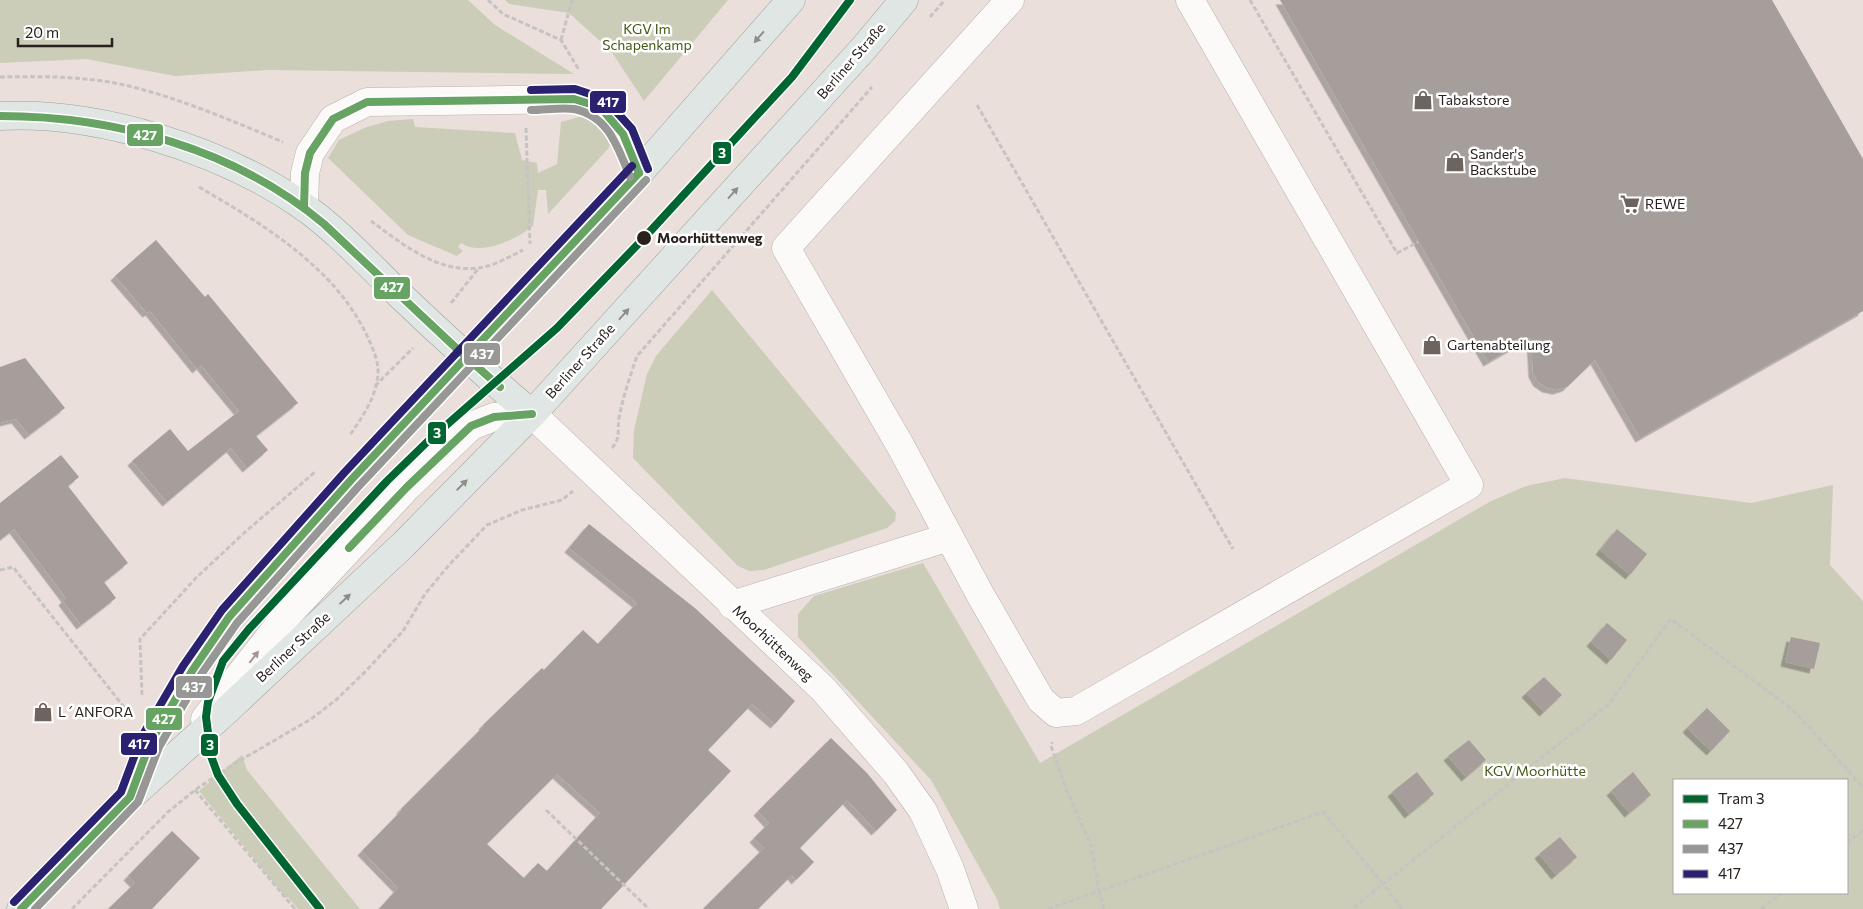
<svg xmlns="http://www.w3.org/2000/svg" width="1863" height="909" font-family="Commissioner,sans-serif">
  <defs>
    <filter id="shadow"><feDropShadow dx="-4.5" dy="4.5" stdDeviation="0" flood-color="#0004"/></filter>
  </defs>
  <rect width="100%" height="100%" fill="#eadfda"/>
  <g fill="#cbcdb9" fill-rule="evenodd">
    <polygon points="0,0 468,0 495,25 574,74 268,70 175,76 86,59 0,63"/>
    <polygon points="505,0 728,0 644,101 611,51 569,13 509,4"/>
    <path d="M590,114l22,27 -4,8 -60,65 -2,-24h-8l-5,36c-16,13 -52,31 -72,17l-3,4 5,4 -6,5 -49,-21 -80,-77 11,-18 25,-12 24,-7 25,-2 2,8 100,6 7,27 15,3 1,10 19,-9 4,-42z"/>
    <polygon points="712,290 896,513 895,521 887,528 764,570 749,571 738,566 633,458 634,430 647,374 656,356"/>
    <path d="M1565,478l186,25 82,-18 -3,80 33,36v308h-863l-3,-10 -66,-119 -133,-143v-23l16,-18 109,-33 117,200 451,-262 35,-15zM1674,780h173v113h-173z"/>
    <polygon points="242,755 247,770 360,909 298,909 288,897 286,898 199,791"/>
  </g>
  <g fill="#a69e9a" fill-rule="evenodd" filter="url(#shadow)">
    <polygon points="1280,0 1772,0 1863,159 1863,311 1640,438 1595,360 1567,387 1557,390 1547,388 1538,382 1533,373 1531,337 1488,362"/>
    <polygon points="156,240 205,297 208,294 298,403 256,436 268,450 247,468 231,448 167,502 132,461 170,429 188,451 239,411 201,365 197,369 150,311 147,313 115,276"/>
    <polygon points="25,358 65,408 29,435 16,419 0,423 0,367"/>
    <polygon points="61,455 79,477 68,486 128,563 104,582 116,598 81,625 63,601 66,598 14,529 0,540 0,503"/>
    <path d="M589,524l107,85 99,92 -20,23 -23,-20 -44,46 23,21 -130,138h-222l19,-21 -36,-37 40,-41 -1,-1 83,-83 -1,-1 59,-57 2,2 39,-40 15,14 39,-41 -68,-55zM557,774l43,39 -53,58 -9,-8 -14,15 -37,-34z"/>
    <polygon points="1617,529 1647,554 1630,575 1600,550"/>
    <polygon points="1607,623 1627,640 1611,660 1591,642"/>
    <polygon points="1791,637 1820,643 1814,669 1785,662"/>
    <polygon points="1544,677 1562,695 1544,712 1526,693"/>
    <polygon points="1707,708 1730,731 1711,751 1687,728"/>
    <polygon points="831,738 867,773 897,810 876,831 847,800 800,848 814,862 796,880 792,875 758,909 703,909 764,848 754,838 769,823 758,811"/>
    <polygon points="1469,740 1486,760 1466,777 1448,756"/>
    <polygon points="1417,772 1434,794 1409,814 1392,792"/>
    <polygon points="1633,772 1651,795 1629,813 1611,791"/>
    <polygon points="172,831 200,858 152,909 108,909 135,883 128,876"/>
    <polygon points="1560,837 1577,857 1556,875 1539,854"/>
  </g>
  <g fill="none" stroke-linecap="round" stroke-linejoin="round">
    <defs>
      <g id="minor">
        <polyline points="1010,0 786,248 900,445 981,596 1041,700 1056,713 1076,711 1469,485 1190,0"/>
        <polyline points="304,207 305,173 310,153 333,119 367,102 574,99 600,107 623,134 639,173"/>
        <polyline points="732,605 949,537"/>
        <polyline points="205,719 283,620 407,487 471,426 494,417 532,414 823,689 896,773 923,811 950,869 964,909"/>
      </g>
      <g id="major">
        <path d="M0,116c99,-5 222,34 303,90 34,24 67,60 97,89 43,41 87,81 132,119"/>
        <polyline points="132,791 150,743 192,671 229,617 351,480 639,173 791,0"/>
        <polyline points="21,909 130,797 227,710 404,544 532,414 864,48 904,0"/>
      </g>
    </defs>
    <use href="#minor" stroke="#b9b1ad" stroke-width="29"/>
    <use href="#major" stroke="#99a39e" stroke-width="29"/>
    <g stroke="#c6c3c1" stroke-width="3" stroke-dasharray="5 2.5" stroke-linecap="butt">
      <polyline points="488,0 503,14 561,40 579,70"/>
      <polyline points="1250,0 1397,253 1418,242"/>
      <polyline points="930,17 945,0"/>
      <polyline points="561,40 572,0"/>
      <path d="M0,77c48,-1 97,-1 144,13 47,13 93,33 139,52"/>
      <polyline points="977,105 1233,549"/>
      <polyline points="526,128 530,244"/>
      <path d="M199,187c65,38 138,81 170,153 4,9 10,23 9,33 -1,23 -15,43 -28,62"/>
      <path d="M371,221c30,22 66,52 106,47 15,-1 32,-11 46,-18"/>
      <polyline points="451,303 478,269"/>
      <polyline points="375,386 413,348"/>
      <path d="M612,448c9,-11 5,-16 7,-30 4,-21 11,-42 18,-62l235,-269"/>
      <polyline points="0,570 13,567 132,717"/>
      <polyline points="142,695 140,639 196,578 244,533 315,472"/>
      <polyline points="195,790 295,909"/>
      <polyline points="546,810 649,909"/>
      <polyline points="1847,843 1863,830"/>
      <polyline points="72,909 168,812 195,790 234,764 311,719 336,700 366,671 403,631 425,594 449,565 487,525 522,510 562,500 573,491"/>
      <polyline points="1048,909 1099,891 1091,845 1066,789 1051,746 1052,742"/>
      <polyline points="1104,909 1099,891 1323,812 1383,884 1352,909"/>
      <polyline points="1402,909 1383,884 1608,705 1671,619 1794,711 1863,787"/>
      <polyline points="1761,909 1782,893"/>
    </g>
    <use href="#minor" stroke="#fcfaf9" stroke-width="28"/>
    <use href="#major" stroke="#dfe6e3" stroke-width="28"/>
    <defs>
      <g id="bus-1">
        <path d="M0,116c115,0 235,33 324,108l131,123 45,40"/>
        <polyline points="304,207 305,173 310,153 333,119 367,102 574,99 600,107 623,134 639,173"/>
        <polyline points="349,548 407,487 471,426 494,417 532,414"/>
        <polyline points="21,909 130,797 150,743 192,671 229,617 351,480 639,173"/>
      </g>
      <g id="bus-2">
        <path d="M531,110c14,0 30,-3 43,-1 35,7 44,39 56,68"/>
        <polyline points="35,909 138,802 159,747 200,676 237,623 358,487 646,180"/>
      </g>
      <g id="bus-3">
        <polyline points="531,90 575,89 605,99 632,129 648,169"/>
        <polyline points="14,902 121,792 141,738 183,666 222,610 344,473 632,166"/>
      </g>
    </defs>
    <use href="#bus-1" stroke="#fff" stroke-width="11"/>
    <use href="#bus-2" stroke="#fff" stroke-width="11"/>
    <use href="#bus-3" stroke="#fff" stroke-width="11"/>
    <use href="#bus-1" stroke="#67a463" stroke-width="8"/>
    <use href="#bus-2" stroke="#979796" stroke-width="8"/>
    <use href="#bus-3" stroke="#2b2171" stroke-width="8"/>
    <defs>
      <polyline id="tram-1" points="320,909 237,804 218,775 211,756 206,717 208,702 223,661 249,629 387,481 426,443 557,328 644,238 792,77 850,0"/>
    </defs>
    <use href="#tram-1" stroke="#fff" stroke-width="11"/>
    <use href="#tram-1" stroke="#006531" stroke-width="8"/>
  </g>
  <defs><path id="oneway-solid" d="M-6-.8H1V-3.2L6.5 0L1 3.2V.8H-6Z" transform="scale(1.25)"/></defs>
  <g fill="#8d8d8a">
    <use href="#oneway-solid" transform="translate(759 37) rotate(131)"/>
    <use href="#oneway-solid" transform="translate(733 193) rotate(-48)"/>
    <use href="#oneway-solid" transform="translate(624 314) rotate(-48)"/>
    <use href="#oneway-solid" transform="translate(462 485) rotate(-45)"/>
    <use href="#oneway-solid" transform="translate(345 599) rotate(-43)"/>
  </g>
  <use fill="#9d9896" href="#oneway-solid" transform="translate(254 657) rotate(-52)"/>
  <defs>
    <symbol id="shop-bare" viewBox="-9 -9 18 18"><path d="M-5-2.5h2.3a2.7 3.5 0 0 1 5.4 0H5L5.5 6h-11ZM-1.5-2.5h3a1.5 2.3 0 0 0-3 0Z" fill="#6d6460" stroke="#fff" stroke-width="2.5" paint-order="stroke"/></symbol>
    <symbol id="supermarket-bare" viewBox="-9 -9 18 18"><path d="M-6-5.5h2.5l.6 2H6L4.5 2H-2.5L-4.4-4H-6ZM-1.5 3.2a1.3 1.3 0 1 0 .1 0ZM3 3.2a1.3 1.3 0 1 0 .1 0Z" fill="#6d6460" stroke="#fff" stroke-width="2.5" paint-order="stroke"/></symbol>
  </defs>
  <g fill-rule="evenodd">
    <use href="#shop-bare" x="1409" y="86" width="28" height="28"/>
    <use href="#shop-bare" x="1441" y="148" width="28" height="28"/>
    <use href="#supermarket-bare" x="1616" y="190" width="28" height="28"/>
    <use href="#shop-bare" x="1418" y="331" width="28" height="28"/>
    <use href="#shop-bare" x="29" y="698" width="28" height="28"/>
  </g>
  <circle fill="#29211e" stroke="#fff" stroke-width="2" cx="644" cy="238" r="8"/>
  <g text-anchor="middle" stroke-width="5" stroke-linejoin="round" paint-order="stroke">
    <g font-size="14" fill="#435a12" stroke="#fff">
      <text x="647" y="34">KGV Im<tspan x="647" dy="16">Schapenkamp</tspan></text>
      <text x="1535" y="776">KGV Moorhütte</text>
    </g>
    <g font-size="14" fill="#29211e" stroke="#fff">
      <text transform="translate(851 61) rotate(-49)" y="5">Berliner Straße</text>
      <text transform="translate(580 361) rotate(-48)" y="5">Berliner Straße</text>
      <text transform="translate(773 643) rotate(43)" y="5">Moorhüttenweg</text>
      <text transform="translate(293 647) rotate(-43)" y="5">Berliner Straße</text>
    </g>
    <g font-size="14" fill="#29211e" stroke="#fff" text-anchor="start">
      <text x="1438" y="105">Tabakstore</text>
      <text x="1470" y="159">Sander's<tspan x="1470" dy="16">Backstube</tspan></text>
      <text x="1645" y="209">REWE</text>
      <text x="1447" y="350">Gartenabteilung</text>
      <text x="58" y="717">L´ANFORA</text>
    </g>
    <g font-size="14" font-weight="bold" fill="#29211e" stroke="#fff" text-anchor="start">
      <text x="657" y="243">Moorhüttenweg</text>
    </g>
  </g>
  <g stroke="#fff" stroke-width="2">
    <rect x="589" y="90" width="38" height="24" rx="5" fill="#2b2171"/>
    <rect x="126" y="123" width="38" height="24" rx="5" fill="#67a463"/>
    <rect x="712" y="141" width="20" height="24" rx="5" fill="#006531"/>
    <rect x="373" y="276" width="38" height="24" rx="5" fill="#67a463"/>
    <rect x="463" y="342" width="38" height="24" rx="5" fill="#979796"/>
    <rect x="427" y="421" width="20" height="24" rx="5" fill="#006531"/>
    <rect x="175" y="675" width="38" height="24" rx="5" fill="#979796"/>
    <rect x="145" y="707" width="38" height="24" rx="5" fill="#67a463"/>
    <rect x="120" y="732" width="38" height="24" rx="5" fill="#2b2171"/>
    <rect x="200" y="733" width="19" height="24" rx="5" fill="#006531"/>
  </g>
  <g font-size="14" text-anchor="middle" font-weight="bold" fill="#fff">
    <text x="608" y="107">417</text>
    <text x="145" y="140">427</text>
    <text x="722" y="158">3</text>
    <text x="392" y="292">427</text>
    <text x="482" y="359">437</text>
    <text x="437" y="438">3</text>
    <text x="194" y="692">437</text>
    <text x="164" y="724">427</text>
    <text x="139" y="749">417</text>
    <text x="210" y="750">3</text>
  </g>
  <rect x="1673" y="779" width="175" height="115" fill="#ffffff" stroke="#a9a6a5"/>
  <rect x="1683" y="795" width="25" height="8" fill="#006531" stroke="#a9a6a5"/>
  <text x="1718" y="804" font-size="15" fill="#29211e">Tram 3</text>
  <rect x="1683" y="820" width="25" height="8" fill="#67a463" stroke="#a9a6a5"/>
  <text x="1718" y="829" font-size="15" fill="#29211e">427</text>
  <rect x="1683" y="845" width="25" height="8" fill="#979796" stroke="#a9a6a5"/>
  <text x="1718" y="854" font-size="15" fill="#29211e">437</text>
  <rect x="1683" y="870" width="25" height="8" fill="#2b2171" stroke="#a9a6a5"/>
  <text x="1718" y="879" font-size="15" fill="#29211e">417</text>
  <path d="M18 38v8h94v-8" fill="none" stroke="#29211e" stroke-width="2.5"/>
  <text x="25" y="38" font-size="15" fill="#29211e" stroke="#ffffff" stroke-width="4" paint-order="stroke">20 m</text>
</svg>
